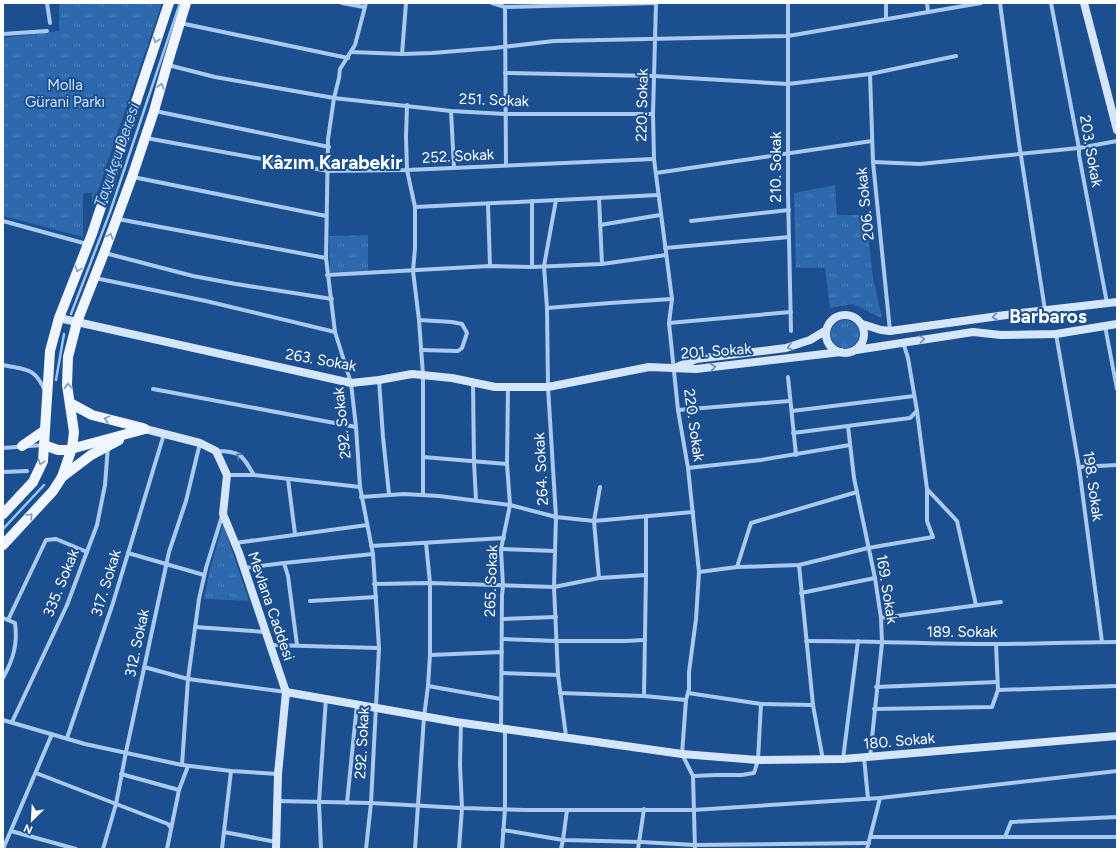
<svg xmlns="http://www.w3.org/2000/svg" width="1120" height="852" font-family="Figtree,sans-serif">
  <defs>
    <pattern id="grass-tufts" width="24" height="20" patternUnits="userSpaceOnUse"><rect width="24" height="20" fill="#2e69ad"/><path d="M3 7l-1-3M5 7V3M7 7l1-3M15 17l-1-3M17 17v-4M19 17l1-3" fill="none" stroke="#4d80b9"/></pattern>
  </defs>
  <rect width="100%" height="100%" fill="#1b4f8f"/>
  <g fill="url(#grass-tufts)">
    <polygon points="59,3 162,3 92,208 92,193 83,193 83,237 3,216 3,38 59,31"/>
    <polygon points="835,185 837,215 866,215 873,278 882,318 852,304 830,308 825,268 796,268 794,193"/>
    <polygon points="368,235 368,271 330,272 329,236"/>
    <circle cx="845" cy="334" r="14"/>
    <polygon points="223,524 249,601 204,599 210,569"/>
  </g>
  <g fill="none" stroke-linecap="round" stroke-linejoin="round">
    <g stroke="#9cc4f0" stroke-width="2.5">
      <polyline points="71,314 110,212 180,3"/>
      <polyline points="56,380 64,334"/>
      <polyline points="3,529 44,485"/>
    </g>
    <g stroke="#a9c9ee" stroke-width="4">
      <polyline points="47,3 50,23"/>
      <polyline points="342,3 364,7"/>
      <polyline points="366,3 355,45 340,69 339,78 334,98 328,139 326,258 335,332 351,383 356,427 360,487 373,554 379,648 371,803 366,849"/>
      <polyline points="492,3 505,7 656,3"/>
      <polyline points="656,3 653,114 654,159 672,299 669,323 678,410 688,468 699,572 696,619 689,672 689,689 686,700 682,754 693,776 695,849"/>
      <polyline points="788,3 788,194 791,331"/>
      <polyline points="886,3 886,19"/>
      <polyline points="927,3 928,11"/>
      <polyline points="1000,3 1019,143 1045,310"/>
      <polyline points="1051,3 1079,148 1079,155 1107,303"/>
      <polyline points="505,7 506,165"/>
      <polyline points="180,23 348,58"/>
      <polyline points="3,34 47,31"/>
      <polyline points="351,52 402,54 432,53 494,48 554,41 788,36 981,3"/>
      <polyline points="402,54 406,3"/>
      <polyline points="168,65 215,77 334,98 451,111 505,114 653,114"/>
      <polyline points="505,73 654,76 788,84 870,74 956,56"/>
      <polyline points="870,74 873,162 890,331"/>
      <polyline points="407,105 406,137 407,170 415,207 415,248 413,271 419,320 423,375 423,495"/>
      <polyline points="155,111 329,147"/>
      <polyline points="451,111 454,168"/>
      <polyline points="146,138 328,171 407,170 654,159"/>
      <polyline points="873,162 920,164 1079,148 1117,141"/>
      <polyline points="656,173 872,141"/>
      <polyline points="133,177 326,216"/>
      <polyline points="599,198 602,264"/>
      <polyline points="556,200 544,266 547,308 548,387 556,517 554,587 558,675 566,736"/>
      <polyline points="532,201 532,267"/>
      <polyline points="488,204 490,266"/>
      <polyline points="415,207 658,195"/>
      <polyline points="118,219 326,258"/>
      <polyline points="3,221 87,244"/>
      <polyline points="691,221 789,210"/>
      <polyline points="600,225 660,215"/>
      <polyline points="665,248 789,237"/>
      <polyline points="105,253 193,276 236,284 332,299"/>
      <polyline points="327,275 490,266 532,267 602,264 666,255"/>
      <polyline points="95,278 206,301 335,332"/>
      <polyline points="547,308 610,303 672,299"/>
      <polyline points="419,320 452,322 462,324 467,333 462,348 458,351 421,350"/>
      <polyline points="669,323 791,312"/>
      <polyline points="1105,326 1117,389"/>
      <polyline points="1056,334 1079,467 1102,642"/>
      <path d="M3,365c23,5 32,2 42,26"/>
      <polyline points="788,377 796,455"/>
      <polyline points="379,380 383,437 389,494"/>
      <polyline points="473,383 474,462 476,500"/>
      <polyline points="153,389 356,427"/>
      <polyline points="678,410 790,401"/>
      <polyline points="792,411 914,396"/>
      <polyline points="917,411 927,489 957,521 976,605"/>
      <polyline points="848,426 854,478 875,578 881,618 882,643 870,757"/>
      <polyline points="793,433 910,418 917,411 908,358 903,342"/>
      <polyline points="3,448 44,445"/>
      <path d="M216,451c25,0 26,4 38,24"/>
      <polyline points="423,457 507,464"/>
      <polyline points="1079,467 1117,465"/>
      <polyline points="688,468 761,460 850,445"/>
      <polyline points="3,472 27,471"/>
      <polyline points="227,475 254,475 360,487"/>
      <polyline points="288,479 295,534"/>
      <polyline points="361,497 404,494 439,496 510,505 556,517 594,521 693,512"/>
      <polyline points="235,543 367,525"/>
      <polyline points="426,543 430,583 430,655"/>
      <polyline points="371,546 504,538"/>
      <polyline points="501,549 555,551"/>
      <polyline points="128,553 204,575"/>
      <polyline points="799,565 813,705 823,760"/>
      <polyline points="737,567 751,523 857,492"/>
      <polyline points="244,568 284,563"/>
      <polyline points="699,572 737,567 799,565 868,548 933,537 927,521 927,489"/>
      <polyline points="599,578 594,521 600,487"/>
      <polyline points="374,584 430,583 554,587 599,578 646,575"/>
      <polyline points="801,593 875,578"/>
      <polyline points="310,601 376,597"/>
      <path d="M3,618l12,5c3,21 -2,37 -12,55"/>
      <polyline points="881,618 1001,602"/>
      <polyline points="502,619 556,617"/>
      <polyline points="8,620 46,540 56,539 87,552"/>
      <polyline points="195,627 266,632"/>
      <polyline points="502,639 557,641 625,641 644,640"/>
      <path d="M806,641c63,0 126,3 189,3 41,0 81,-2 122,-2"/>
      <polyline points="270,645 379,648"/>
      <polyline points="297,645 288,576 284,563 373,554"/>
      <polyline points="144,667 188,679 286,692"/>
      <polyline points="502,673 558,675"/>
      <polyline points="428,686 501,699"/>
      <polyline points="876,687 997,682"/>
      <polyline points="998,690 1117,686"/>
      <polyline points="560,693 644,696 686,700"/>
      <polyline points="688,693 761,704 813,705"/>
      <polyline points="644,696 646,575 646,516"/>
      <polyline points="874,709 992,707 998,690 996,644"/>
      <polyline points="3,720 85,744 182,765 231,771 278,774"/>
      <polyline points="12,722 67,605 97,525 105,485 108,446"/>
      <polyline points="501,728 502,595 503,586 501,549 510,505 507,464 508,387"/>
      <polyline points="67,738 113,603 164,434"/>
      <polyline points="864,757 868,799"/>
      <polyline points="843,759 858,641"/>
      <polyline points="182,765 188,679 199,599 206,568 222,516"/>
      <polyline points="36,773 168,824 171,828"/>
      <polyline points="121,774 179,790"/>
      <polyline points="693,776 716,775 742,775 754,773 758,760 761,704"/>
      <polyline points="277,801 371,803 462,808 524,810 693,810 880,798 1117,771"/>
      <polyline points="347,803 357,704"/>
      <polyline points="503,830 563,840 641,842 695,845 869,843"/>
      <polyline points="11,831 76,849"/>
      <polyline points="224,832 276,842"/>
      <polyline points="871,837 1117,837"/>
      <polyline points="1005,837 1011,822 1117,817"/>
      <polyline points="3,849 52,734"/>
      <polyline points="103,849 116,804 126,752 169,552 186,501 200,443"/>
      <polyline points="167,849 179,790 188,766"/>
      <polyline points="222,849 231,771"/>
      <polyline points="321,849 319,802 326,698"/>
      <polyline points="415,849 424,717 428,686 430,655 502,652"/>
      <polyline points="459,849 462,808 460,765 461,722"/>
      <polyline points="502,849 505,809 505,728"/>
      <polyline points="561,849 563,840 567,810"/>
      <polyline points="638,849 644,809"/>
      <polyline points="867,849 880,798"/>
    </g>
    <g stroke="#d6e6fa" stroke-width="8">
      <polyline points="1084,3 1117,130"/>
      <circle cx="845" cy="334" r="19"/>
      <polyline points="59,318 351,383 379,380 412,374 452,378 495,387 548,387 649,367 696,369 841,352"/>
      <polyline points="862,324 881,330 890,331 1021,313 1117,302"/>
      <polyline points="856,350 973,332 1001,335 1056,334 1117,324"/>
      <polyline points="677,367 696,359 786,348 810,340 825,331"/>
      <polyline points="145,429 200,443 216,451 227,475 223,514 239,553 286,692 278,774 276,849"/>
      <polyline points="286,692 456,722 682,754 758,760 843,759 1117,736"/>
    </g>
    <g stroke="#f0f6ff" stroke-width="10">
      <polyline points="70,403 92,415 143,428"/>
      <polyline points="44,445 58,450 67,450 145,429"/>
      <polyline points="22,446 45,430"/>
      <polyline points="62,477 91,455 119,440"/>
      <polyline points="3,514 33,482 43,461 50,351 59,318 92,234 169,3"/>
      <polyline points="3,545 53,491 62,477 72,448 74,432 67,385 68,357 77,322 104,253 132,177 154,111 167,65 186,3"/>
    </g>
  </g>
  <defs><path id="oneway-chevron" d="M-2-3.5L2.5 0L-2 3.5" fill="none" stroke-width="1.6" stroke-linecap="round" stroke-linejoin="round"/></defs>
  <g stroke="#7b9ac1">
    <use href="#oneway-chevron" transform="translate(156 40) rotate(109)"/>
    <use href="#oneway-chevron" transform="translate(161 86) rotate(-75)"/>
    <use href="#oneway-chevron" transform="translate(110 236) rotate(-70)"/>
    <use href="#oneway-chevron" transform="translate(78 269) rotate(111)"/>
    <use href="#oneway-chevron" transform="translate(68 386) rotate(-94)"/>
    <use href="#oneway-chevron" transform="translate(107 419) rotate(-165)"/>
    <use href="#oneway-chevron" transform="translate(41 462) rotate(108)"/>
    <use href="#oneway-chevron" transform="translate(30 516) rotate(-47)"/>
  </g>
  <g stroke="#668bba">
    <use href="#oneway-chevron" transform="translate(995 317) rotate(172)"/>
    <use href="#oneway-chevron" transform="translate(922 339) rotate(-9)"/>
    <use href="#oneway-chevron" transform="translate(790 347) rotate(165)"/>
    <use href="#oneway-chevron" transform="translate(713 367) rotate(-7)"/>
  </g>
  <use stroke="#4674ac" href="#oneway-chevron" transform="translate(239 456) rotate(-145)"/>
  <g text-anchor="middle" stroke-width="4" stroke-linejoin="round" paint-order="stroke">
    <g font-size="15" fill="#cfe3fa" stroke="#1b4f8f">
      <text x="65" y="90">Molla<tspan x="65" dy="17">Gürani Parkı</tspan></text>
    </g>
    <g font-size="15" fill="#fff" stroke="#1b4f8f">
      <text transform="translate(494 100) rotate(2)" y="5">251. Sokak</text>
      <text transform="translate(642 105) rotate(-89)" y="5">220. Sokak</text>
      <text transform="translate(1091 151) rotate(80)" y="5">203. Sokak</text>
      <text transform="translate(458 156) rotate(-3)" y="5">252. Sokak</text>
      <text transform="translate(776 167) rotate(-90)" y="5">210. Sokak</text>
      <text transform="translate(865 204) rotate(-96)" y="5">206. Sokak</text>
      <text transform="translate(716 351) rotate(-4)" y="5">201. Sokak</text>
      <text transform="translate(321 360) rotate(10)" y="5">263. Sokak</text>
      <text transform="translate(342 423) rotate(-96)" y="5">292. Sokak</text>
      <text transform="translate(694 425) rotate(82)" y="5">220. Sokak</text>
      <text transform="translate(541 469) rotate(-93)" y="5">264. Sokak</text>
      <text transform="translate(1093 486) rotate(82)" y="5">198. Sokak</text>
      <text transform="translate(491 581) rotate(-88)" y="5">265. Sokak</text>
      <text transform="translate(61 583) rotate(-68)" y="5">335. Sokak</text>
      <text transform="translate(106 583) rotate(-73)" y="5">317. Sokak</text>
      <text transform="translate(887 589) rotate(81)" y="5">169. Sokak</text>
      <text transform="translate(271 606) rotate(71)" y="5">Mevlana Caddesi</text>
      <text x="962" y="637">189. Sokak</text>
      <text transform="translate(137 643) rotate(-78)" y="5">312. Sokak</text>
      <text transform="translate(899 741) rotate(-5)" y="5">180. Sokak</text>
      <text transform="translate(362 743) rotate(-87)" y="5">292. Sokak</text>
    </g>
    <g font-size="16" font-style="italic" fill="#b5d3f5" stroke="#1b4f8f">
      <text transform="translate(116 155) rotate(-71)" y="6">Tavukçu Deresi</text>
    </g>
    <g font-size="19" font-weight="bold" fill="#fff" stroke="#1b4f8f">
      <text x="332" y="169">Kâzım Karabekir</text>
      <text x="1048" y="323">Barbaros</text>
    </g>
  </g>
  <rect width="1120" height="852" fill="none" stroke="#ffffff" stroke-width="8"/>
  <g transform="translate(32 820) rotate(204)" stroke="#1b4f8f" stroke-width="3" paint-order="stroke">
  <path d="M0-3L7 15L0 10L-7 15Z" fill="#ffffff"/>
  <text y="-6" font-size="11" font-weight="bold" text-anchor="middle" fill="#ffffff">N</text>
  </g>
</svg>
